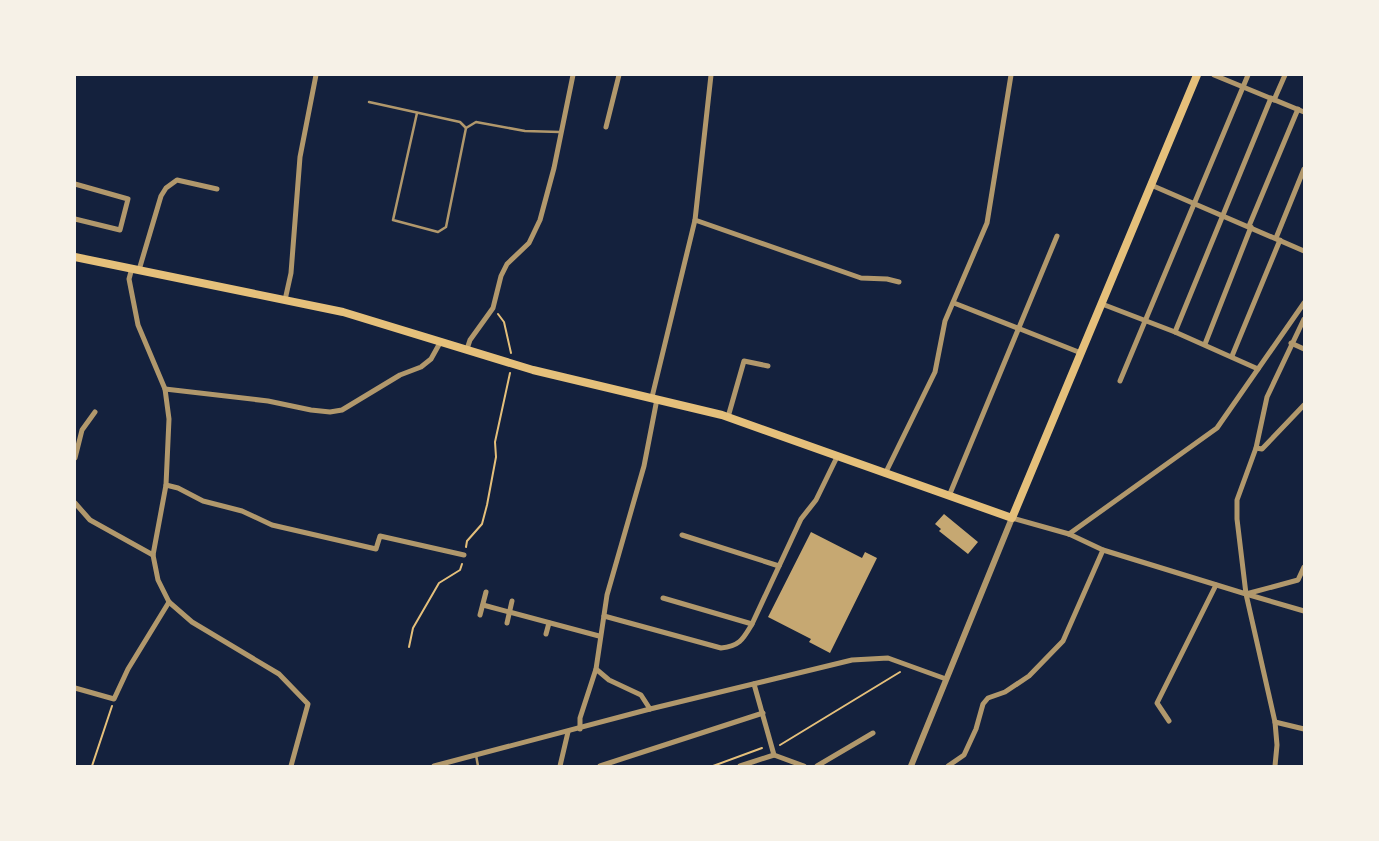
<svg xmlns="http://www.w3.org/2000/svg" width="1379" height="841" font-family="'Alegreya Sans',sans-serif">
  <rect width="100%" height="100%" fill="#14213d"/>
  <g fill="#c6a872">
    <polygon points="944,514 978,542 968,554 939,531 941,529 935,524"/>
    <polygon points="811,532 862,558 865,552 877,558 830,653 809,642 811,639 768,617"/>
  </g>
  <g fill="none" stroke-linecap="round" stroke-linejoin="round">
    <g stroke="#e5c07b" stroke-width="2">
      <polyline points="498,314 504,322 511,353"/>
      <polyline points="466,547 467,541 482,524 487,505 496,457 495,442 510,373"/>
      <polyline points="409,647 413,628 439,583 460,570 462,564"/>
      <polyline points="780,745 900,672"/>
      <polyline points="92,766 112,706"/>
      <polyline points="713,766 762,748"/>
    </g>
    <g stroke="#b1986c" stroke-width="2.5">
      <polyline points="369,102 460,122 466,128"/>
      <polyline points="417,113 393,220 438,232 446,227 466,128 476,122 525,131 560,132"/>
      <polyline points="476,755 478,766"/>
    </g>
    <g stroke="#b1986c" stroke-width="5">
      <polyline points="1214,75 1304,112"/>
      <polyline points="1274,100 1285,75"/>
      <polyline points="606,127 619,75"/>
      <polyline points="75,184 128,199 120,230 75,219"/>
      <polyline points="1151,185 1304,251"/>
      <polyline points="695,220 861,278 887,279 899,282"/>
      <polyline points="1249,226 1298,109"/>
      <polyline points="1276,238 1304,169"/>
      <polyline points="132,268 129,279 138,325 165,389 169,419 166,485 153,555 158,580 169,602 192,622 279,674 308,704 291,766"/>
      <polyline points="139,270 161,196 166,188 177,180 217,189"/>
      <polyline points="285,300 291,273 300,157 316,75"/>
      <polyline points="954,303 1081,353"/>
      <polyline points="1102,304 1175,332 1258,369"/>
      <polyline points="1175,332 1271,98"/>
      <polyline points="1291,343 1304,349"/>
      <polyline points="1205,344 1251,227"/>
      <polyline points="467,349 470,340 493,308 501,276 507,264 529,243 540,220 554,168 573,75"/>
      <polyline points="1232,356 1280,240"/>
      <polyline points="1120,381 1248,75"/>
      <polyline points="165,389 268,401 311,410 330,412 342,410 400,375 421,367 431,359 441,341"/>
      <polyline points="652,397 695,220 711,75"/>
      <polyline points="728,417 744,361 768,366"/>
      <polyline points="1256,448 1262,449 1304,405"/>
      <polyline points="75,458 82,430 95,412"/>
      <polyline points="885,474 935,372 945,321 987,223 1011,75"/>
      <polyline points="166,485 178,488 203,501 242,511 272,525 376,549 380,536 464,555"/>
      <polyline points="949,496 1057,236"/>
      <polyline points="75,503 90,520 153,555"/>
      <polyline points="1012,518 1069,534 1103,550 1246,594 1275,722 1277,745 1275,766"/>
      <polyline points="1069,534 1217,428 1304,303"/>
      <polyline points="682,535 779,566"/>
      <polyline points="1246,594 1237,519 1237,500 1256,448 1267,397 1304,319"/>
      <polyline points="1246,594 1298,580 1304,567"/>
      <polyline points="1246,594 1304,611"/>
      <polyline points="663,598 752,624"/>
      <polyline points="483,605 599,636"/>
      <polyline points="480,615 486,592"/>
      <path d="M604,616l117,32c19,-2 22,-9 31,-24l49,-105 15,-19 21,-43"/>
      <polyline points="507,623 512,601"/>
      <polyline points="546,634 549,623"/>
      <polyline points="596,669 609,680 641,695 650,709"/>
      <polyline points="754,684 774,755 804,766"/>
      <polyline points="75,688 114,699 128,669 169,602"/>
      <polyline points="1169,721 1157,703 1216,585"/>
      <polyline points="1275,722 1304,729"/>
      <polyline points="580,729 580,718 596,669 607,595 644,466 657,399"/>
      <polyline points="434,766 650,709 852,660 888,658 946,679"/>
      <polyline points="560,766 568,732"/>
      <polyline points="600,766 763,713"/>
      <polyline points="740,766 774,755"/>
      <polyline points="817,766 873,733"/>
      <polyline points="948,766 964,755 976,729 983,704 988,698 1005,692 1029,676 1063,641 1103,550"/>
    </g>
    <polyline stroke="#b1986c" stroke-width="6" points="911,766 1012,518"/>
    <polyline stroke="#e5c07b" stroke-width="8" points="75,257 343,312 533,370 722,415 1012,518 1197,75"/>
  </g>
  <rect width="1379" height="841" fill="none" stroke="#f6f1e7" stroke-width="152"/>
</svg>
